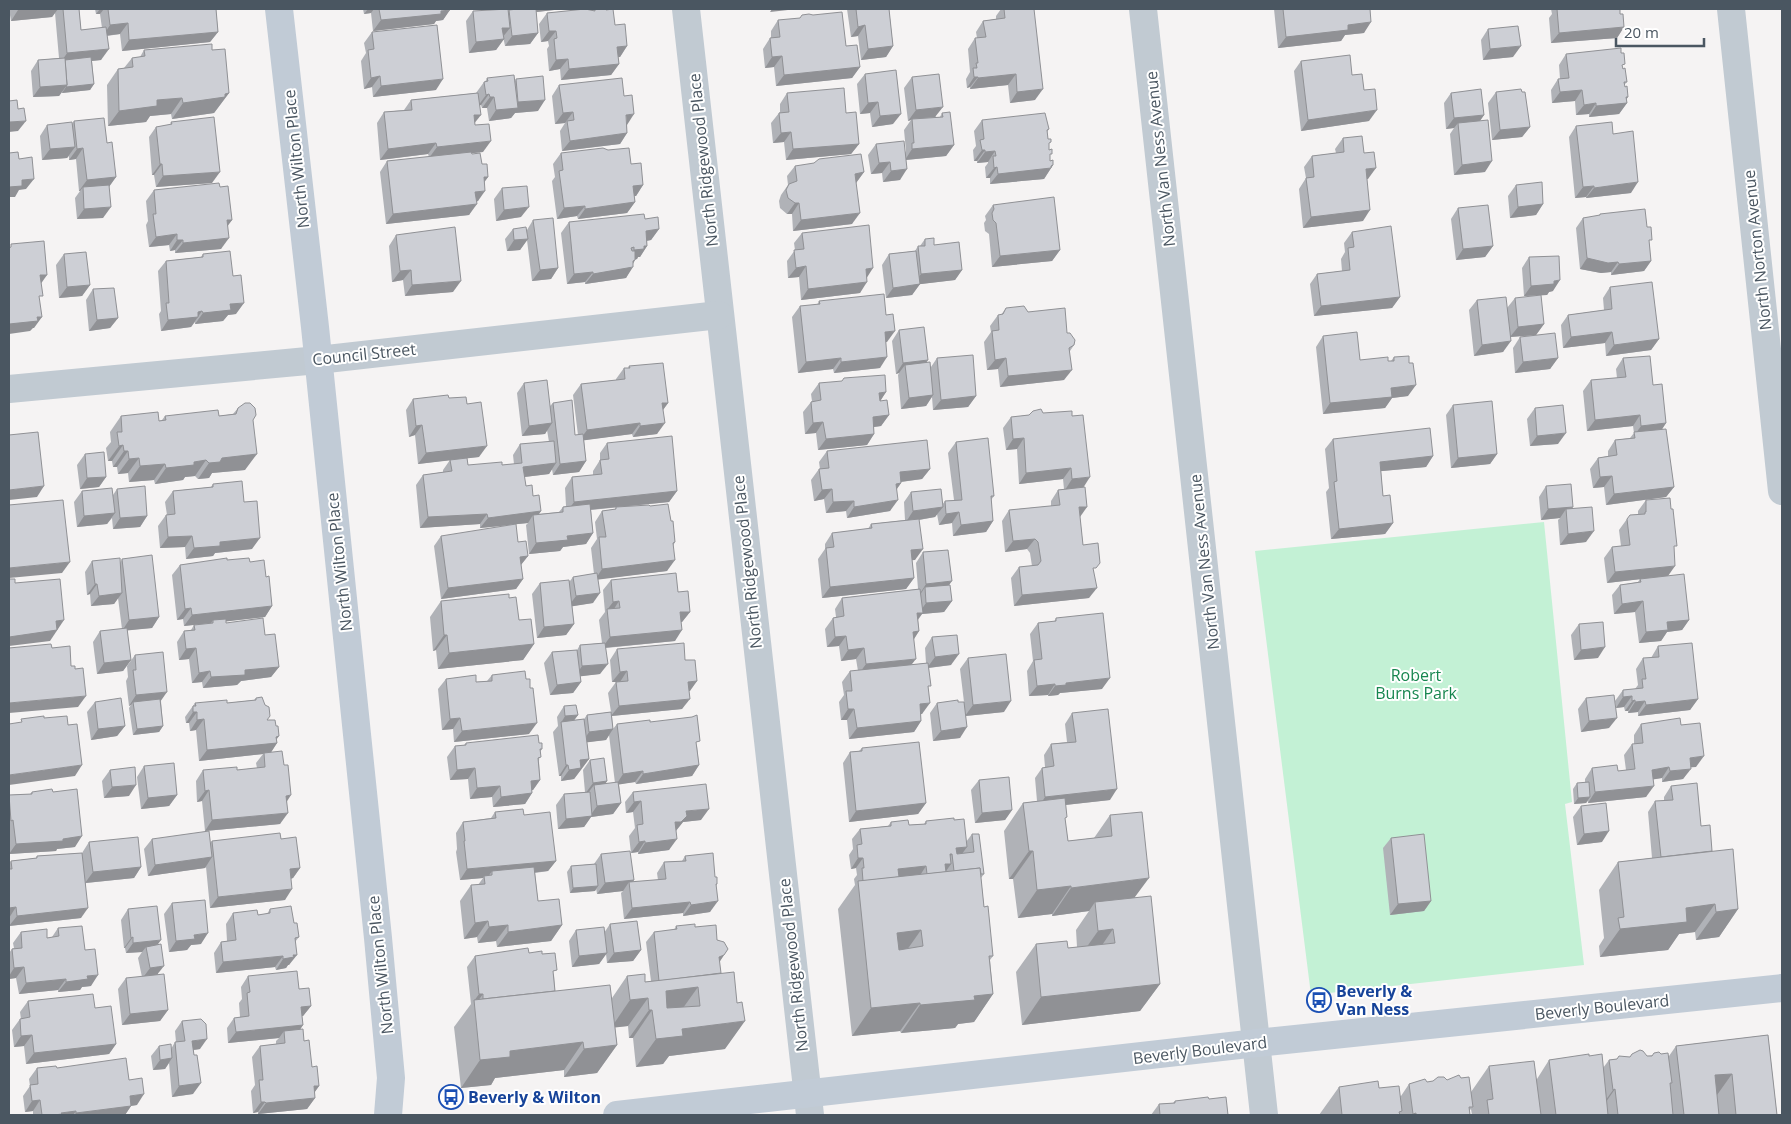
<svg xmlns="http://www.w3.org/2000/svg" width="1791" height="1124" font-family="'Open Sans',sans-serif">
  <rect width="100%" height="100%" fill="#f5f3f3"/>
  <polygon fill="#c3f1d5" points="1544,522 1572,802 1565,804 1584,965 1311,995 1255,551"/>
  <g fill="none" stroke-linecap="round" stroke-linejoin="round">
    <g stroke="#c1cad2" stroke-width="28">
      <polyline points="686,9 810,1115"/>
      <polyline points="1731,9 1782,491"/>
      <polyline points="9,389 318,360 719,315"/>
    </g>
    <polyline stroke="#c1cad2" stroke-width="28" points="1143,9 1264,1115"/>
    <g stroke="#c1cbd6" stroke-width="28">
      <polyline points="279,9 315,327 378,938 391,1078 388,1115"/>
      <polyline points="617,1115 1257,1043 1782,988"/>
    </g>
  </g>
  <g fill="#b0b2b7">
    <polygon points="9,9 79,9 81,30 102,28 100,14 96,14 95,9 216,9 218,32 210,42 122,51 120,34 107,36 101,60 92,61 94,84 90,90 62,93 62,92 59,96 33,97 31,71 38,60 59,58 55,13 52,17 11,21"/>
    <polygon points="363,9 450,9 443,20 436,21 434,24 373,31 371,13 364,14"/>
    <polygon points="518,9 563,9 536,12 538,33 530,44 505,46 503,36 504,39 496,50 469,53 466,21 473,11 508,11 509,10"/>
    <polygon points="589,9 606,9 627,46 620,57 618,57 619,64 611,75 561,80 560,69 549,71 547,49 549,46 548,41 541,42 539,24 547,13"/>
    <polygon points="847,9 889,9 893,46 886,57 861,60 858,36 851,37"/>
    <polygon points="1001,9 1034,9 1035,100 1010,103 1008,85 970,89 970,87 967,88 966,79 970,72 968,49 975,38 977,38 976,32 983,21 996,19 996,16"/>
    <polygon points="1274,9 1370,9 1364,33 1345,35 1341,41 1278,48"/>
    <polygon points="1551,9 1620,9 1620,14 1624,27 1617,38 1551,43 1549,18 1552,14"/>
    <polygon points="778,20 846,46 860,67 852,78 776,86 774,67 765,68 763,49 770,38 771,38 771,31"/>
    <polygon points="1488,29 1513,57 1483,60 1481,40"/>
    <polygon points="372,32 436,90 373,97 372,87 364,89 361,61 366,53 364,43"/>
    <polygon points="144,50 212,50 229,93 214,113 172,119 171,114 150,116 146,122 108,126 107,85 118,69 124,68 132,58 140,57"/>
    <polygon points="1566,54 1623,68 1627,82 1624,85 1627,103 1619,114 1589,117 1589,114 1576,115 1575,101 1552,103 1551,90 1558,79 1560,79 1559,65"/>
    <polygon points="1301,61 1352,75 1364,90 1369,121 1301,131 1294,71"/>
    <polygon points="865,74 893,124 872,127 870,113 860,114 857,84"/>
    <polygon points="912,77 936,117 940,117 942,113 954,145 946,156 906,160 900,180 883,182 882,173 871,174 868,155 876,144 905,153 906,151 904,130 911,120 908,121 904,88"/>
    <polygon points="487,78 515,81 516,79 538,111 515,113 511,118 489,121 487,108 482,108 481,105 480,105 474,124 483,152 471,153 482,164 488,177 484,182 478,201 476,202 469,215 386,224 380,172 387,161 429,157 428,154 380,160 377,123 384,112 404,110 411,100 476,93 484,82 485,82"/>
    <polygon points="559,85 627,125 627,133 620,144 562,151 560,131 565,123 555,124 552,96"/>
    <polygon points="1496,92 1522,92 1530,127 1522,137 1492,140 1488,103"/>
    <polygon points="787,93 846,113 859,144 851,154 786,160 784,142 773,143 771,123 779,113 780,112 780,104"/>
    <polygon points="1451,93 1484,115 1480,121 1485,172 1454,175 1450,134 1454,128 1446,129 1444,103"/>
    <polygon points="982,120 1049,129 1047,132 1050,161 1053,165 1044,179 990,184 990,178 986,178 985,167 988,163 988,162 977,163 977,161 974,161 973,150 976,146 974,131"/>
    <polygon points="74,121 107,143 116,177 109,187 103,218 77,219 75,198 80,191 79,191 76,159 69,160 69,156 67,158 42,160 40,136 47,125 72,124"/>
    <polygon points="171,122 212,183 156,187 154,175 152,175 149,137 156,127 170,125"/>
    <polygon points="1576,126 1613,134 1631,193 1586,198 1586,197 1575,198 1569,137"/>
    <polygon points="1343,138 1364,153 1368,179 1367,179 1363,221 1303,228 1299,189 1306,178 1304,167 1312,156 1336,153 1335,149"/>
    <polygon points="561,153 631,164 643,185 636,196 634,196 635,202 627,213 578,219 577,216 557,219 552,181 555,177 553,164"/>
    <polygon points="795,166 864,172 856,183 852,224 793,231 792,214 787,214 780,208 779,201 781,195 788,185 787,176"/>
    <polygon points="1516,185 1543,204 1536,215 1510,218 1508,196"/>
    <polygon points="220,187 232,220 227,226 221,249 175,253 175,250 170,251 169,245 149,247 146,225 148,221 146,201 154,190"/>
    <polygon points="502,188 521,217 496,221 494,199"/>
    <polygon points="993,205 1060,250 1052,261 992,267 989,234 985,231 984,223 986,220 985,216"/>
    <polygon points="1458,208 1493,246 1485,257 1456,260 1451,219"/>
    <polygon points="1600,214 1649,244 1651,261 1644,271 1611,275 1611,272 1601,273 1580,269 1576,228 1583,218 1599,216"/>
    <polygon points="645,219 659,229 651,240 647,241 647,246 640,257 638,257 637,259 635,260 626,278 585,284 585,282 567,284 561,233 569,222"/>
    <polygon points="533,220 558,268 551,279 532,281 527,240 520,250 507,251 505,239 513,229 527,230"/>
    <polygon points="1352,232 1400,297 1392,308 1314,316 1310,284 1317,274 1342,271 1341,259 1345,252 1344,243"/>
    <polygon points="802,233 867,277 860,293 801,300 799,277 788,278 787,261 795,250 794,243"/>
    <polygon points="396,235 453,292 405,296 403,280 392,282 389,246"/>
    <polygon points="925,239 934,245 962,270 955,280 920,284 912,295 886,298 882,265 889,254 915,251 918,246 920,246"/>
    <polygon points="64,254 90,285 82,296 59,298 56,265"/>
    <polygon points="203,254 236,314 228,315 223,321 195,324 195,322 191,327 161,331 159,314 161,311 158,271 166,261 201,257"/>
    <polygon points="1529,257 1553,291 1549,292 1547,295 1524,296 1522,268"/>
    <polygon points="1610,287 1659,339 1651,350 1606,356 1605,343 1563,348 1561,325 1568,315 1604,310 1603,298"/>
    <polygon points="93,289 118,318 110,328 89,331 86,300"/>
    <polygon points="1515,298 1544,324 1536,335 1510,337 1503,352 1474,356 1469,310 1477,300 1507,308"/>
    <polygon points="819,301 887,342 886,342 880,368 834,373 833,369 798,373 792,317 800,306 817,305"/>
    <polygon points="1006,308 1028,312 1067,333 1074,345 1070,351 1064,380 1000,387 998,369 987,370 984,342 991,332 990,326 998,315 1001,315"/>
    <polygon points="899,330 931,367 937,358 976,396 968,407 933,410 932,397 926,406 901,409 898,375 899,373 896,374 892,341"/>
    <polygon points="1323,336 1360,360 1388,361 1391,361 1394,357 1408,396 1392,398 1385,408 1323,414 1316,347"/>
    <polygon points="1520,337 1558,358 1550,369 1515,373 1513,348"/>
    <polygon points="1623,358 1653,385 1666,423 1662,429 1674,487 1666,497 1606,505 1604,487 1593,488 1590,469 1598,458 1608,456 1608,451 1615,440 1630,438 1634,433 1633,426 1587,431 1583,391 1591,380 1617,378 1616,369"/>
    <polygon points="629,366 668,403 663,410 657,434 633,437 632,434 584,440 586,461 579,472 553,475 552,469 549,474 524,477 526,486 533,496 541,511 539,514 559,512 563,507 566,506 565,488 572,477 593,475 593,471 600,460 600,453 607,443 677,491 669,502 591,510 593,533 586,544 563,547 560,551 529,554 526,525 528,523 480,528 480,524 420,528 416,485 423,475 443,472 443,470 450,460 418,464 415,435 409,437 406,410 413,399 449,398 467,404 479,457 467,458 468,465 502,465 514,464 513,455 520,444 549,442 547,430 545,434 522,436 517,393 524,383 550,406 553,403 575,435 578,435 573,395 581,384 616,380 616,379 624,368 628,368"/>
    <polygon points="819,383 886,392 880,401 889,415 881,426 874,427 874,434 867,445 818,450 816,433 805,434 803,412 811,402 812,401 811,394"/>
    <polygon points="1453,405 1497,454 1490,464 1451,468 1446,415"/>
    <polygon points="238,408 253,420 245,470 212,473 209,478 198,479 195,476 185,477 183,480 155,484 154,480 129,482 128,473 118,474 117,467 113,467 112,461 108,461 106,448 111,442 110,432 121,416 159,421 162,420 165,416 219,416 233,414"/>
    <polygon points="1535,408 1558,444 1530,446 1527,419"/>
    <polygon points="1033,411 1084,487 1080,517 1083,545 1094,572 1089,598 1014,606 1011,578 1019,567 1032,566 1030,553 1027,549 1005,552 1002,521 1009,510 1051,506 1051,501 1058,490 1064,489 1063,479 1019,484 1017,449 1006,450 1003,428 1011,417 1029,415"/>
    <polygon points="1333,439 1433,456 1426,467 1381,471 1383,496 1393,523 1385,534 1331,539 1326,492 1329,488 1325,449"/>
    <polygon points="956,442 994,496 991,500 993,521 986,532 953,536 952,523 939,525 937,514 935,517 919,520 915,560 912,560 914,578 906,589 822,598 818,559 825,549 825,544 832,533 868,529 871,524 905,520 904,502 911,492 942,505 945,501 954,500 948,453"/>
    <polygon points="827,451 930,469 922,479 901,482 901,483 897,489 890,511 847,518 846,511 826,513 824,499 814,501 811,480 819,469 820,469 819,462"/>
    <polygon points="85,454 106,477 99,487 80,489 77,465"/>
    <polygon points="213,484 244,502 252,549 215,553 213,556 186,559 185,547 160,548 158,526 166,515 167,515 165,502 173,491 211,487"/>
    <polygon points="1546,486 1572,509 1586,542 1560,545 1558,520 1560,518 1541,520 1539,497"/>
    <polygon points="117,489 147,516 140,527 113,529 112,518 107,524 77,527 74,502 82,491 113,495"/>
    <polygon points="1646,500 1674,550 1668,576 1689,620 1682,630 1667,632 1661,641 1639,643 1635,612 1614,614 1612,595 1620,585 1638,582 1640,579 1607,583 1604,558 1612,547 1621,546 1619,530 1627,519 1638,515 1638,511"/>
    <polygon points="650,506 671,521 675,542 673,546 667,571 598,579 593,603 572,606 574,624 566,635 537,638 532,594 540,583 570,581 573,577 594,574 591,548 597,539 595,522 602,511 615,509 616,507"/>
    <polygon points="441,536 518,542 528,556 521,565 523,579 516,589 441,599 434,546"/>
    <polygon points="923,552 949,585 952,601 944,612 922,614 918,620 919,631 914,639 911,665 926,663 925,648 932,637 951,665 929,668 928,690 922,714 921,714 921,721 914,732 849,739 847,720 841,720 839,702 844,695 842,682 850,671 858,671 856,659 841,661 839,646 827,647 825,629 833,618 836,617 835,609 842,598 918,589 916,563"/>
    <polygon points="122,559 159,617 152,628 127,630 131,660 123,671 97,674 93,642 100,631 122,629 118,598 114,604 91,606 90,594 87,595 85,572 92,561 120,563"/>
    <polygon points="227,560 250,562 266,577 272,606 265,617 226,621 226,623 265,635 279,667 271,677 241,681 237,685 203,688 202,682 192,683 189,659 179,660 177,642 184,631 191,630 194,625 211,623 184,626 183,619 177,620 172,575 180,565"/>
    <polygon points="611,580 678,592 690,612 682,622 681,622 675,641 606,648 600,674 580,676 581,682 573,693 550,695 544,663 552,652 577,650 580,645 602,643 599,620 605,612 603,590"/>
    <polygon points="509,598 519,620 534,644 523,660 438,669 436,650 433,651 430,617 441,601"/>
    <polygon points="1056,618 1102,689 1060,693 1058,695 1048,696 1048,695 1029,696 1027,671 1033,661 1030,634 1038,623 1054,622"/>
    <polygon points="1579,624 1598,658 1574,660 1571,635"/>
    <polygon points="1658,646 1698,699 1690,710 1638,716 1638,712 1628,713 1628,711 1625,711 1624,707 1616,708 1615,701 1623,690 1635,689 1638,685 1636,669 1643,658 1651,658"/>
    <polygon points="617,649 685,660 697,681 689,691 682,709 612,716 613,729 617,724 650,722 697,746 699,765 692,776 636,784 635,782 619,784 621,803 613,814 591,817 584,827 558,829 556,805 564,794 585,792 583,770 590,760 607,781 605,784 615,783 609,735 606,740 587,742 589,759 574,779 561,781 561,776 559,776 553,732 558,726 557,717 564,706 578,715 574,720 584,719 587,715 611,712 608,693 616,682 620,682 612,682 610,660"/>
    <polygon points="135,655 161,701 163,726 159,732 133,735 129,708 131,705 129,706 126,681 128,677 127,666"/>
    <polygon points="968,658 1004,712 966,716 960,738 933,741 930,713 937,703 964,702 960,669"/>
    <polygon points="492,675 529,734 454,742 453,729 442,730 438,689 446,679 476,682 487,681"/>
    <polygon points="256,698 277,740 277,743 271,752 287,802 280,824 205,831 202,801 197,802 196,781 203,770 237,770 257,768 256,763 263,754 199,761 196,730 190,731 189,723 186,723 185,717 195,703 227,703 254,700"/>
    <polygon points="1586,698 1609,728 1581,732 1578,709"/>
    <polygon points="95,702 125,726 117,736 91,740 87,712"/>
    <polygon points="1072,713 1110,800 1065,805 1065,820 1068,841 1094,838 1110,815 1135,897 1160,984 1140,1011 1022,1025 1016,972 1036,944 1068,948 1077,947 1076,930 1089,911 1052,916 1052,914 1018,918 1013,879 1009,879 1004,831 1023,803 1037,801 1035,778 1042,768 1045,767 1044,755 1051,744 1067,742 1065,724"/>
    <polygon points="1641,724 1681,725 1696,767 1691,767 1683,779 1662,782 1662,778 1653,779 1646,797 1588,803 1588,801 1586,803 1574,804 1573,789 1577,783 1585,783 1585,779 1592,768 1618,771 1626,770 1624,755 1632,744 1634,744 1634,735"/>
    <polygon points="466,743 539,743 542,749 540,752 539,761 540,780 533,790 532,790 532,793 525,804 493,807 492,797 470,799 468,779 450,780 447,757 455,746 464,745"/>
    <polygon points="862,748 926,803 918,814 849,822 843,763 850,752 859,751"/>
    <polygon points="144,766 177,795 169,806 141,809 137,777"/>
    <polygon points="110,770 129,796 104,798 102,781"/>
    <polygon points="979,780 1012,810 1005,820 975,823 971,790"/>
    <polygon points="1671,786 1701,826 1738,909 1719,937 1696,940 1695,932 1679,934 1668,950 1600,957 1599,946 1604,938 1599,890 1618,862 1652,858 1648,812 1655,801 1664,801 1664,797"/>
    <polygon points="32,792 53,792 75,847 57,849 56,851 9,854 9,795 30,794"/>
    <polygon points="633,792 701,820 683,822 676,831 669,850 638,854 638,852 631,853 629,836 635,828 633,812 626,813 625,802"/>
    <polygon points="1581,806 1602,842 1577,845 1573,817"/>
    <polygon points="495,812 524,815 556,861 548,871 535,873 538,901 562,925 551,941 497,947 496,941 478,943 477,937 464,939 460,901 471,885 478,885 483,878 460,880 456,852 457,849 456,833 463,822 491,818"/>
    <polygon points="954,820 966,842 972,834 984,874 981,878 984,907 993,956 990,960 993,994 974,1022 958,1024 955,1028 901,1033 900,1031 852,1036 838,909 855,885 854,879 857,875 856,868 851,869 849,855 853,849 852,839 860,829 888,826 891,822 909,825 924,824 926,821"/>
    <polygon points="1391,838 1431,901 1424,911 1390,915 1383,848"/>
    <polygon points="152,839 210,843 212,841 281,839 300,868 293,878 291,879 285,900 210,908 206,867 205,868 148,876 144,849"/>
    <polygon points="89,842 141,867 134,878 86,883 81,918 9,926 9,864 11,861 36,858 37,856 82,853"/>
    <polygon points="601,854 634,880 632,882 658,880 657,873 664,862 682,861 685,856 715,877 717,884 716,886 710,912 683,916 683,913 624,919 621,893 623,891 597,894 596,888 595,891 570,893 567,872 571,866 594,864"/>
    <polygon points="172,903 201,944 191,945 187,950 169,952 164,914"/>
    <polygon points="128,909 158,945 158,975 168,1010 160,1021 122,1025 118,989 126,978 142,977 138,958 142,952 126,953 125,948 124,948 121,920"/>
    <polygon points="270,909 294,923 299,937 295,942 289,965 288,965 286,968 276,970 275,967 216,973 214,953 221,942 227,941 226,924 233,913 258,915 267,914"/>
    <polygon points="610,924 641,950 633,961 607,963 606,954 599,964 572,967 569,941 576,930 604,933"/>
    <polygon points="676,926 695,927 717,940 724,955 719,962 725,1049 669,1056 663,1064 636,1067 633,1038 629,1038 628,1026 615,1027 617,1045 597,1073 564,1077 564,1070 495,1078 491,1085 461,1088 454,1027 471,1004 467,967 475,956 529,953 542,954 554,975 555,991 612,998 627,976 645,982 651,981 646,942 654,932 674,930"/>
    <polygon points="58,928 85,950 91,986 82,987 80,990 58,992 58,990 19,994 16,978 9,979 9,953 12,949 14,948 13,943 21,932 47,938 52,937"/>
    <polygon points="248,976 299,989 311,1006 303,1016 302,1016 303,1025 300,1029 312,1067 319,1086 314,1093 315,1098 307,1109 258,1114 258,1112 253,1113 251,1091 255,1085 252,1057 260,1046 276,1044 276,1041 279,1038 228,1043 227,1028 234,1018 240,1017 239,1003 242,999 241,987"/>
    <polygon points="28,1001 95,1008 116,1044 109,1054 26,1064 24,1046 14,1047 12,1030 20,1019 21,1019 20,1012"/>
    <polygon points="182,1021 200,1049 194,1050 193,1094 172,1097 169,1063 165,1069 153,1070 151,1056 159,1046 171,1049 175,1042 176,1042 175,1031"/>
    <polygon points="1768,1035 1777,1115 1472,1115 1471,1109 1469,1111 1470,1115 1319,1115 1339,1087 1379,1088 1401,1096 1409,1084 1447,1080 1471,1092 1489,1066 1537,1079 1549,1060 1589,1056 1603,1068 1609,1060 1630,1057 1632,1054 1647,1056 1661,1054 1669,1056 1676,1046"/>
    <polygon points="37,1068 57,1068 129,1080 137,1105 131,1106 125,1115 33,1115 33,1111 25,1112 23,1096 30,1086 29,1079"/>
    <polygon points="1209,1099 1228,1115 1151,1115 1159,1104 1173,1103 1175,1101"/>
  </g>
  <g fill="#909195">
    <polygon points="34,9 58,9 52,17 11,21 18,10"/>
    <polygon points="100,9 104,9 100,14 96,14"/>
    <polygon points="368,9 374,9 371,13 364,14"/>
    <polygon points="531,9 563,9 528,13"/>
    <polygon points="772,9 797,9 770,12"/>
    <polygon points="450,10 443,20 436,21 434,24 373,31 381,20"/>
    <polygon points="1371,22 1364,33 1345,35 1341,41 1278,48 1286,37 1348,25"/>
    <polygon points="128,23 120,34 103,36 110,25"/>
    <polygon points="865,25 858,36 851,37 858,27"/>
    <polygon points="1624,27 1617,38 1551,43 1559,33"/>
    <polygon points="502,28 510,28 502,38"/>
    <polygon points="549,31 556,31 548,41 541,42"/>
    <polygon points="218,32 210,42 122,51 129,40"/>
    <polygon points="538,33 530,44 505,46 512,36"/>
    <polygon points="504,39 496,50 469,53 476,42"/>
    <polygon points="627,46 620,57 610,58 617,47"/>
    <polygon points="893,46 886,57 861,60 868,49"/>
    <polygon points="1521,46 1513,57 1483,60 1490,49"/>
    <polygon points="109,49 101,60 60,64 67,53"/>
    <polygon points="782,56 774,67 765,68 772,57"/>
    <polygon points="568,59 560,69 549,71 556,60"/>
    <polygon points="619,64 611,75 561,80 569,69"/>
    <polygon points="860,67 852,78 776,86 784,75"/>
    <polygon points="1016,74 1008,85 970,89 978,78"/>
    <polygon points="380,76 372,87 364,89 371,78"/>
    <polygon points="974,77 978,77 970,87 967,88"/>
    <polygon points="443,79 436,90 373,97 381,86"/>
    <polygon points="94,84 90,90 62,93 66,87"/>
    <polygon points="67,85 59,96 33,97 40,87"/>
    <polygon points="1043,89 1035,100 1010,103 1017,92"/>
    <polygon points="1582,90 1575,101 1552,103 1560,92"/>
    <polygon points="229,93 214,113 172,119 183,103"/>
    <polygon points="489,94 481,105 478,106 486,95"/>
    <polygon points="490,97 494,97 487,108 482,108"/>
    <polygon points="1626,97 1628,97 1624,103 1627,103 1619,114 1589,117 1596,106"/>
    <polygon points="182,98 171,114 150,116 146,122 108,126 119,111 157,100"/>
    <polygon points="545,100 538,111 515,113 511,118 489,121 496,110 514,108 518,102"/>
    <polygon points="878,102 870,113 860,114 868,103"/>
    <polygon points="1596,103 1589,114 1576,115 1584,105"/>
    <polygon points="943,107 935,117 912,119 911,120 908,121 916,110"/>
    <polygon points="1377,110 1369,121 1301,131 1308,120"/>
    <polygon points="573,112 565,123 555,124 563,113"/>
    <polygon points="634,114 627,125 626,115"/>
    <polygon points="901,114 893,124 872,127 880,116"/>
    <polygon points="474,115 481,115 473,125"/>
    <polygon points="1484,115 1477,125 1458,123 1454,128 1446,129 1454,118"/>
    <polygon points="26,121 18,131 9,132 9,122"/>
    <polygon points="1530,127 1522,137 1492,140 1500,130"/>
    <polygon points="791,132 784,142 773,143 781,133"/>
    <polygon points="627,133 620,144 562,151 570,141"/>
    <polygon points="491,141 483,152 429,158 437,147"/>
    <polygon points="436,143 428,154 380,160 388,149"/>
    <polygon points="859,144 851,154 786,160 793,149"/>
    <polygon points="954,145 946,156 905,160 912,149"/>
    <polygon points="75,147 67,158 42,160 50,149"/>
    <polygon points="83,148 76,159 69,160 77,149"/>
    <polygon points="982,150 985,150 977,161 974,161"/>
    <polygon points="995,151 988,162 977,163 985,152"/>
    <polygon points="1492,161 1485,172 1454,175 1462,165"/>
    <polygon points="890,162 882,173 871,174 879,163"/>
    <polygon points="160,164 162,164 154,175 152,175"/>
    <polygon points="1053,165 1044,179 990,184 998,174"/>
    <polygon points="997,167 990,178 986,178 994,168"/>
    <polygon points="1376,168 1368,179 1358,180 1366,169"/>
    <polygon points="907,169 900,180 883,182 891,171"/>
    <polygon points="220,172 212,183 156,187 163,176"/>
    <polygon points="864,172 856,183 855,174"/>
    <polygon points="116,177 108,188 83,187 80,191 79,191 87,180"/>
    <polygon points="484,177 488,177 481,187"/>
    <polygon points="34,179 26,189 19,190 15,197 9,197 9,187 22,180"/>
    <polygon points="1638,182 1631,193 1586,198 1594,188"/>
    <polygon points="643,185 636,196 625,197 633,186"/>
    <polygon points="1594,186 1586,197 1575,198 1583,187"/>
    <polygon points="485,191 478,201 467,203 475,192"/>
    <polygon points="635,202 627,213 578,219 585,209"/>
    <polygon points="795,203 799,203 792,214 787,214"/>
    <polygon points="477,204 469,215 386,224 393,214"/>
    <polygon points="1543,204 1536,215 1510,218 1518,207"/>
    <polygon points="585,206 577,216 557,219 564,208"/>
    <polygon points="111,207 103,218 77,219 84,209"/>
    <polygon points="529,207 521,217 496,221 504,210"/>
    <polygon points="1370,210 1363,221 1303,228 1311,217"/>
    <polygon points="860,213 852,224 793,231 801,220"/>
    <polygon points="227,220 232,220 224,231"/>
    <polygon points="659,229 651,240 638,242 646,231"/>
    <polygon points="177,234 169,245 149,247 156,237"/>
    <polygon points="229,238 221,249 175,253 183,243"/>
    <polygon points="528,239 520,250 507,251 514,240"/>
    <polygon points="177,240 183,240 175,250 170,251"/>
    <polygon points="644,246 647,246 640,257 638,257 637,259 626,260 634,250"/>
    <polygon points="1493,246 1485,257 1456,260 1463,249"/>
    <polygon points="1060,250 1052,261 992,267 1000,256"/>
    <polygon points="1587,258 1618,262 1611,272 1601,273 1580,269"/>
    <polygon points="635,260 630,268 633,267 626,278 585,284 593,274"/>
    <polygon points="1651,261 1644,271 1611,275 1619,264"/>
    <polygon points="806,266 799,277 788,278 796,268"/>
    <polygon points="558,268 551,279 532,281 540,270"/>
    <polygon points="873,268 866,279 866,269"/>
    <polygon points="411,270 403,280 392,282 400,271"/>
    <polygon points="962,270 955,280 913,285 921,274"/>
    <polygon points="593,272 585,282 567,284 574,274"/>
    <polygon points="40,275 47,275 40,285"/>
    <polygon points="1560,280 1553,291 1549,292 1547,295 1524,296 1531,286"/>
    <polygon points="461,281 453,292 405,296 412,285"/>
    <polygon points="867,282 860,293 801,300 808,289"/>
    <polygon points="920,284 912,295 886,298 893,288"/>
    <polygon points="90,285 82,296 59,298 67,287"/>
    <polygon points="1400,297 1392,308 1314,316 1321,306"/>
    <polygon points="244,303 236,314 228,315 223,321 195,324 203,313 230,304"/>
    <polygon points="202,311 191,327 161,331 168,320"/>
    <polygon points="37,317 42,317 34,328 33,328 30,331 9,334 9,324"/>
    <polygon points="118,318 110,328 89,331 97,320"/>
    <polygon points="1544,324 1536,335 1510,337 1518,327"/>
    <polygon points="895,331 887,342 877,343 885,332"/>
    <polygon points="1612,332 1605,343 1563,348 1571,337"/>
    <polygon points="1659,339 1651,350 1606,356 1614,345"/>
    <polygon points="1511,341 1503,352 1474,356 1482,345"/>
    <polygon points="887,357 880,368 834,373 841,362"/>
    <polygon points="841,358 833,369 798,373 806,362"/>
    <polygon points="1006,358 998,369 987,370 995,360"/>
    <polygon points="1558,358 1550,369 1515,373 1523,362"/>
    <polygon points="928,360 921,370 905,365 899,373 896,374 903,363"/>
    <polygon points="1072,370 1064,380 1000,387 1008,376"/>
    <polygon points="1416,385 1408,396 1392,398 1385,408 1323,414 1330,403 1391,388"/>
    <polygon points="886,392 879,403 879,393"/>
    <polygon points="933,395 926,406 901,409 909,398"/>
    <polygon points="976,396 968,407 933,410 941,400"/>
    <polygon points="662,403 668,403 660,414"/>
    <polygon points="889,415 881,426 866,428 873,417"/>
    <polygon points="1640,415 1633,426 1587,431 1595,420"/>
    <polygon points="823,422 816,433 805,434 813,423"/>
    <polygon points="552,423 545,434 522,436 529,426"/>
    <polygon points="640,423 632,434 579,441 587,430"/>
    <polygon points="665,423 657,434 633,437 640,426"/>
    <polygon points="1666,423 1659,434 1634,436 1641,426"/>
    <polygon points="422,425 415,435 409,437 416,426"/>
    <polygon points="1566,433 1558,444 1530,446 1537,436"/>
    <polygon points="874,434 867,445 818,450 826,439"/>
    <polygon points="1024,438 1017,449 1006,450 1013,439"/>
    <polygon points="123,445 112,461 108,461 119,446"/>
    <polygon points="487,446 479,457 418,464 426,453"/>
    <polygon points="124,451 128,451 117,467 113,467"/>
    <polygon points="257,454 245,470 212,473 209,478 198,479 209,463 222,458"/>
    <polygon points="1497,454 1490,464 1451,468 1458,458"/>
    <polygon points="1433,456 1426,467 1372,472 1380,462"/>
    <polygon points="139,458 128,473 118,474 129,459"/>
    <polygon points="206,460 195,476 185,477 183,480 155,484 166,468 194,462"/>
    <polygon points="586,461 579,472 553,475 560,464"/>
    <polygon points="556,463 549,474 516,478 523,467"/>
    <polygon points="165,464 154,480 129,482 140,466"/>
    <polygon points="1071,468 1063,479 1019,484 1026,473"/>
    <polygon points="930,469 922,479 892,483 900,472"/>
    <polygon points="1612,476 1604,487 1593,488 1600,477"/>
    <polygon points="106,477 99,487 80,489 87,478"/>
    <polygon points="1090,477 1083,488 1065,490 1072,479"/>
    <polygon points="901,483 893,494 896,484"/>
    <polygon points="44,486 37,497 9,500 9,490"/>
    <polygon points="1674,487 1666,497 1606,505 1614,494"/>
    <polygon points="832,489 824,499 814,501 822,490"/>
    <polygon points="677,491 669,502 567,512 574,502"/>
    <polygon points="898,500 890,511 847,518 854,507"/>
    <polygon points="854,501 846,511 826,513 833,502"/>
    <polygon points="943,507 935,517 906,522 913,511"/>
    <polygon points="1079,507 1087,507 1080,517"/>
    <polygon points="1573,507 1566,516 1566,509 1560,518 1541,520 1548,509"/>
    <polygon points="541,511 534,521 533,515 528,523 480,528 488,518"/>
    <polygon points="959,512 952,523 939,525 946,514"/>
    <polygon points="115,513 107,524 77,527 84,516"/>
    <polygon points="487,514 480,524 420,528 428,517"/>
    <polygon points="147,516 140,527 113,529 120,518"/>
    <polygon points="993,521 986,532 953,536 961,525"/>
    <polygon points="1393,523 1385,534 1331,539 1339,529"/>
    <polygon points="1594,531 1586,542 1560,545 1568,534"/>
    <polygon points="593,533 586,544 563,547 560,551 529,554 536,543 567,536"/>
    <polygon points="192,536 185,547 160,548 168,537"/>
    <polygon points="260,538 252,549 215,553 213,556 186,559 194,548 220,542"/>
    <polygon points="1035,539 1027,549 1005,552 1013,541"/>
    <polygon points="923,549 915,560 903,561 911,550"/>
    <polygon points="528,556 520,566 520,557"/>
    <polygon points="675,560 667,571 595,580 602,569"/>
    <polygon points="70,562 62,573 9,578 9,568"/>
    <polygon points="1675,566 1668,576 1607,583 1615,572"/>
    <polygon points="914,578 906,589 822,598 830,587"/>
    <polygon points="523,579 516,589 441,599 448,588"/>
    <polygon points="952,581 944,592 925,587 920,595 919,595 926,584"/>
    <polygon points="95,584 97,584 90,594 87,595"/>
    <polygon points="1097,588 1089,598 1014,606 1022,595"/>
    <polygon points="122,593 114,604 91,606 99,596"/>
    <polygon points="600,593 593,603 568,607 576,596"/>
    <polygon points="619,601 612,612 607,610 613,602"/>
    <polygon points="952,601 944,612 922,614 915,623 917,613 919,613 926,603"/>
    <polygon points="1643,601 1635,612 1614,614 1622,604"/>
    <polygon points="272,606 265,617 213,623 213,620 211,623 184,626 192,615"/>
    <polygon points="191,608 183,619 177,620 185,609"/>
    <polygon points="680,612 690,612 682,622 673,623"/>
    <polygon points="159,617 152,628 122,631 129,620"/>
    <polygon points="64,620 50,641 9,646 9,637 56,621"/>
    <polygon points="1689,620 1682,630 1667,632 1661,641 1639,643 1646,632 1667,622"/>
    <polygon points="574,624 566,635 537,638 544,627"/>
    <polygon points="682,630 675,641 602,648 610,637"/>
    <polygon points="919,631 912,642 913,632"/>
    <polygon points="444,635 447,635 436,650 433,651"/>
    <polygon points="846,636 839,646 827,647 835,637"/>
    <polygon points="534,644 523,660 438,669 449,653"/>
    <polygon points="1605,647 1598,658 1574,660 1581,650"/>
    <polygon points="196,648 189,659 179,660 186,649"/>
    <polygon points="864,648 856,659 841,661 848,650"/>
    <polygon points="959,654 951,665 927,668 935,657"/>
    <polygon points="916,659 908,669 858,675 866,664"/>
    <polygon points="131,660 123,671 97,674 104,663"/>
    <polygon points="608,664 600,674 575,677 582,666"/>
    <polygon points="279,667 271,677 241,681 237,685 203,688 211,677 245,670"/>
    <polygon points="210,671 202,682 192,683 199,673"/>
    <polygon points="627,671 620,682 612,682 620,672"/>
    <polygon points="1110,678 1102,689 1060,693 1058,695 1048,696 1055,686 1066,683"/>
    <polygon points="697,681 690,691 680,692 688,682"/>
    <polygon points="581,682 573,693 550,695 557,685"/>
    <polygon points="1055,684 1048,695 1029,696 1037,686"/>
    <polygon points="167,692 160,702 133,702 131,705 129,706 136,695"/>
    <polygon points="86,696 78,707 9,713 9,703"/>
    <polygon points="1632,696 1624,707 1616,708 1623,697"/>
    <polygon points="690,699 682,709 611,716 619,706"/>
    <polygon points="1698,699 1690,710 1638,716 1646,705"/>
    <polygon points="1635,700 1628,711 1625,711 1632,701"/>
    <polygon points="1011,701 1004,712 965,716 973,705"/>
    <polygon points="1645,701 1638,712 1628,713 1635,702"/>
    <polygon points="930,703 922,714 912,715 920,704"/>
    <polygon points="848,709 854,709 847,720 841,720"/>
    <polygon points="193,712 197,712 189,723 186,723"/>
    <polygon points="578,715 570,726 561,723 565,716"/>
    <polygon points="460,718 453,729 442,730 450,719"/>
    <polygon points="1617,718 1609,728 1581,732 1589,721"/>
    <polygon points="204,719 196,730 190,731 197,720"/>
    <polygon points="921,721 914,732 849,739 857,728"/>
    <polygon points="537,723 529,734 454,742 462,731"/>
    <polygon points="125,726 117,736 91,740 98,729"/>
    <polygon points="163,726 159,732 133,735 137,729"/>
    <polygon points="967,727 960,738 933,741 941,731"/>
    <polygon points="613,729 606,740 582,743 589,732"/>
    <polygon points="279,736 274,743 277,743 270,754 264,753 263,754 199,761 207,750"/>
    <polygon points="1704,756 1696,767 1682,768 1690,758"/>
    <polygon points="589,759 574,779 561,781 569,770 580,760"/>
    <polygon points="82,765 75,776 9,785 9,775"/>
    <polygon points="566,765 568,765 561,776 559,776"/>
    <polygon points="699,765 692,776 636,784 643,774"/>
    <polygon points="1669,767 1662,778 1644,781 1652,770"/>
    <polygon points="475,768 468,779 450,780 457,770"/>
    <polygon points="1691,769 1683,779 1662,782 1670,771"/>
    <polygon points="643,771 635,782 616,785 623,774"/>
    <polygon points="540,780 533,790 523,791 531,781"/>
    <polygon points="607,781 600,792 594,785 588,793 585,794 593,783"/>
    <polygon points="136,785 129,796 104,798 112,787"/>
    <polygon points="500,786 492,797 470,799 477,788"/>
    <polygon points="1654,786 1646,797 1588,803 1595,792"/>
    <polygon points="1117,789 1110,800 1038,808 1045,797"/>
    <polygon points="209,790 202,801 197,802 205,791"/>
    <polygon points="532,793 525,804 493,807 501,797"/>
    <polygon points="177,795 169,806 141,809 148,798"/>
    <polygon points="291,795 284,806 286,796"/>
    <polygon points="1590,797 1586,803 1574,804 1578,798"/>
    <polygon points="641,801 633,812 626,813 634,802"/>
    <polygon points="621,803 613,814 591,817 584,827 558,829 566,819 590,816 597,806"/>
    <polygon points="926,803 918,814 849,822 856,811"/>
    <polygon points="709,809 701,820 683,822 674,833 675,822 686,811"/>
    <polygon points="1012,810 1005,820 975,823 982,813"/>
    <polygon points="288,813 280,824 205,831 212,820"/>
    <polygon points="1609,831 1602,842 1577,845 1584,834"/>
    <polygon points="82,836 75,847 57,849 56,851 9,854 16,844"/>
    <polygon points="677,839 669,850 638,854 645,843"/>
    <polygon points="645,841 638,852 631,853 639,842"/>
    <polygon points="967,847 959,858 952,854 945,864 950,854 956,848"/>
    <polygon points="1029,851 1033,851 1013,879 1009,879"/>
    <polygon points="212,857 205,868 148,876 155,865"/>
    <polygon points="858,858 863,858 856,868 851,869"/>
    <polygon points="556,861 548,871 491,877 492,875 492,871 488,877 484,876 483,878 460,880 467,869"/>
    <polygon points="945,864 951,864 944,874"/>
    <polygon points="926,866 919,877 891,879 898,869"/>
    <polygon points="141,867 134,878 85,883 93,872"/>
    <polygon points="300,868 293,878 283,880 290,869"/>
    <polygon points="1149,878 1129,905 1095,902 1089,911 1052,916 1071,888"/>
    <polygon points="634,880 629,886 629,882 623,891 597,894 605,883"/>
    <polygon points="598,886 595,891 570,893 573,888"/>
    <polygon points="1071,886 1052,914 1018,918 1037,890"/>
    <polygon points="292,889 285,900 210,908 218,897"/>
    <polygon points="718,901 710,912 683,916 691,905"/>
    <polygon points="1431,901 1424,911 1390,915 1398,904"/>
    <polygon points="690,902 683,913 624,919 632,908"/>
    <polygon points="1715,904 1695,932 1679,934 1668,950 1600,957 1620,929 1686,908"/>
    <polygon points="16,907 9,918 9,908"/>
    <polygon points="88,908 81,918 9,926 17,916"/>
    <polygon points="1738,909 1719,937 1696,940 1716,912"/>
    <polygon points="488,921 477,937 464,939 475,923"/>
    <polygon points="508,925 496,941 478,943 489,927"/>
    <polygon points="562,925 551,941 497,947 508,932"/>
    <polygon points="1113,929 1094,957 1079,958 1098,931"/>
    <polygon points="921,930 902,957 877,960 897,933"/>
    <polygon points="208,933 201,944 191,945 187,950 169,952 176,941 194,935"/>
    <polygon points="133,937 125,948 124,948 131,938"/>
    <polygon points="161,940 153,951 146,947 142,952 126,953 133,943"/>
    <polygon points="641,950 633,961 607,963 614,953"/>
    <polygon points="607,953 599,964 572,967 579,956"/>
    <polygon points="293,955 297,955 289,965 288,965 286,968 276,970 283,959"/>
    <polygon points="724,955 717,966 719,957"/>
    <polygon points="283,956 275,967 216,973 223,962"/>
    <polygon points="164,966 156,976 142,979 150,968"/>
    <polygon points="24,967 16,978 9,979 9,976 14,968"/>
    <polygon points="98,975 91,986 82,987 80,990 58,992 66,982 87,976"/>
    <polygon points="66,979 58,990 19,994 26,983"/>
    <polygon points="1160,984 1140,1011 1022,1025 1041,997"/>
    <polygon points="698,987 678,1015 653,1018 666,991"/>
    <polygon points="479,994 483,994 475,1005 474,1001"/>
    <polygon points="993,994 974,1022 958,1024 955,1028 901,1033 920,1005 974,996"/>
    <polygon points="648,998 628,1026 611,1028 630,1000"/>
    <polygon points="920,1003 900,1031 852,1036 871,1008"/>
    <polygon points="311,1006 303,1016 294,1017 301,1007"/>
    <polygon points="168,1010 160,1021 122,1025 130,1014"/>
    <polygon points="649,1010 652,1010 633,1038 629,1038"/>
    <polygon points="745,1021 725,1049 669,1056 663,1064 636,1067 656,1039 682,1029"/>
    <polygon points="303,1025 296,1036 284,1031 279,1038 228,1043 236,1032"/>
    <polygon points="32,1035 24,1046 14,1047 21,1036"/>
    <polygon points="207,1039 200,1049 185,1051 192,1041"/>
    <polygon points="583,1042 564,1070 495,1078 491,1085 461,1088 480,1060 510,1051"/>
    <polygon points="116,1044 109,1054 26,1064 34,1053"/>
    <polygon points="617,1045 597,1073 564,1077 584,1049"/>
    <polygon points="172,1058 165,1069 153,1070 160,1060"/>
    <polygon points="1732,1074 1712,1102 1715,1075"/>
    <polygon points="201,1083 193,1094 172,1097 179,1086"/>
    <polygon points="314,1086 319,1086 312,1096"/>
    <polygon points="1615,1089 1597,1115 1595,1115 1613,1090"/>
    <polygon points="144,1094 137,1105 122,1107 130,1096"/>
    <polygon points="315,1098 307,1109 258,1114 266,1103"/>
    <polygon points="40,1100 33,1111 25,1112 32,1101"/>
    <polygon points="261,1102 265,1102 258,1112 253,1113"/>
    <polygon points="131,1106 125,1115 74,1115 76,1113"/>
    <polygon points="76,1111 73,1115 54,1115 61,1113"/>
  </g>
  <g fill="#cdcfd5" stroke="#909195" fill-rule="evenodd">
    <polygon points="18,9 34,9 18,10"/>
    <polygon points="63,9 79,9 81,30 106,27 109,49 67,53"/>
    <polygon points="108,9 216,9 218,32 129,40 128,23 110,25"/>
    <polygon points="379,9 450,9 450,10 441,11 441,14 381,20"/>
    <polygon points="508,9 510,28 502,28 504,39 476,42 473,11"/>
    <polygon points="518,9 536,9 538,33 512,36 509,10"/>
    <polygon points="585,9 595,11 595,9 606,9 606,10 613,9 615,25 625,24 627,46 617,47 619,64 569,69 568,59 556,60 554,39 557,38 556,31 549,31 547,13"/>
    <polygon points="856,9 889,9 893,46 868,49 865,25 858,27"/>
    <polygon points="1004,9 1034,9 1043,89 1017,92 1016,74 978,78 978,77 974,77 973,68 977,68 976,63 978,63 975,38 986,37 983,21 1005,18"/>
    <polygon points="1283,9 1370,9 1371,22 1348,25 1348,30 1286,37"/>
    <polygon points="1557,9 1620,9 1620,14 1623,14 1624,27 1559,33"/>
    <polygon points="842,12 846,46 857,45 860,67 784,75 782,56 772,57 770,38 780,37 778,20 800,18 802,15 809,14 813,15"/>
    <polygon points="437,25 443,79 381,86 380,76 371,78 368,50 374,49 372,32"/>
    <polygon points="1518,26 1521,46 1490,49 1488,29"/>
    <polygon points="212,44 212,50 225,49 229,93 225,94 225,97 183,103 182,98 157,100 157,106 119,111 118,69 133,67 132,58 145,56 144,50"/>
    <polygon points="1621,48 1621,53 1624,53 1625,64 1622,65 1623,69 1625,68 1627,82 1624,82 1625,87 1627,86 1628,97 1626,97 1627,103 1596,106 1596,103 1584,105 1582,90 1560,92 1558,79 1569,78 1566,54"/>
    <polygon points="1350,55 1352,75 1362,74 1364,90 1375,89 1377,110 1308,120 1301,61"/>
    <polygon points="91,57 94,84 66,87 67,85 65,60"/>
    <polygon points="65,58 67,85 40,87 38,60"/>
    <polygon points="896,70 901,114 880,116 878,102 868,103 865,74"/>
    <polygon points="939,74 943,107 916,110 912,77"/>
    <polygon points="514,75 518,108 496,110 494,97 490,97 489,94 486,95 484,82 488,81 487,78"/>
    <polygon points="543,76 545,100 518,102 516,79"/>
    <polygon points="622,78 624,96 632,95 634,114 626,115 627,133 570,141 567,121 574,120 573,112 563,113 559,85"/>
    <polygon points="844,88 846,113 856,112 859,144 793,149 791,132 781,133 779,113 789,112 787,93"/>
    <polygon points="1481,89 1484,115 1454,118 1451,93"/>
    <polygon points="1521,89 1522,92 1525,92 1530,127 1500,130 1496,92"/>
    <polygon points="478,93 481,115 474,115 475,125 489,124 491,141 437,147 436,143 388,149 384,112 412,110 411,100"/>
    <polygon points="17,100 18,109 24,108 26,121 9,122 9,101"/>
    <polygon points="950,112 954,145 912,149 912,143 914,143 912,119 943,117 942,113"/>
    <polygon points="1045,113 1049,129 1047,130 1048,139 1051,139 1051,142 1049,143 1049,150 1052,149 1052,154 1050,154 1050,161 1053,160 1053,165 1051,166 1051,168 998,174 997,167 994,168 993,156 996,156 995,151 985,152 985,150 982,150 980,140 984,139 982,120"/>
    <polygon points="214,117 220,172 163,176 162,164 160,164 156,127 172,124 171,122"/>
    <polygon points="104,118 107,143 112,142 116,177 87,180 83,148 77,149 74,121"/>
    <polygon points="1488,120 1492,161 1462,165 1458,123"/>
    <polygon points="72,122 75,147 50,149 47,125"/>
    <polygon points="1612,122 1613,134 1633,131 1638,182 1594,188 1594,186 1583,187 1576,126"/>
    <polygon points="1362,136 1364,153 1374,152 1376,168 1366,169 1370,210 1311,217 1306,178 1314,177 1312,156 1344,152 1343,138"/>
    <polygon points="904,141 907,169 891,171 890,162 879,163 876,144"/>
    <polygon points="603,148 608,150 629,148 631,164 641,163 643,185 633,186 635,202 585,209 585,206 564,208 559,171 563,170 561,153"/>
    <polygon points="18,152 19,159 32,157 34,179 22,180 22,186 9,187 9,153"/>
    <polygon points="471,152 472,154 480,153 482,164 487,164 488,177 484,177 485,191 475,192 477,204 393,214 387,161"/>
    <polygon points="861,154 864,172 855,174 860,213 801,220 799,203 795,203 788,198 786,190 789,184 797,181 795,166 814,163 819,159"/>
    <polygon points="1542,182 1543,204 1518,207 1516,185"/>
    <polygon points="219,183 220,187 228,186 232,220 227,220 229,238 183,243 183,240 177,240 177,234 156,237 153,214 156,214 154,190"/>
    <polygon points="109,185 111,207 84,209 83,187"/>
    <polygon points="527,186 529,207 504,210 502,188"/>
    <polygon points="1054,197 1060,250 1000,256 996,223 993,220 992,213 994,209 993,205"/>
    <polygon points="1488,205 1493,246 1463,249 1458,208"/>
    <polygon points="1645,209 1647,227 1651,227 1652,240 1649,240 1651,261 1619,264 1618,262 1608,263 1587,258 1583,218 1600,215 1600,214"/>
    <polygon points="644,214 645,219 658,217 659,229 646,231 647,246 644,246 644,249 634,250 634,247 631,248 632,251 635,251 635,260 633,261 633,267 593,274 593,272 574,274 569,222"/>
    <polygon points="553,218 558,268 540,270 533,220"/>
    <polygon points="869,225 873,268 866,269 867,282 808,289 806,266 796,268 794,250 804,249 802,233"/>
    <polygon points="1391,226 1400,297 1321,306 1317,274 1350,270 1348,248 1354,247 1352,232"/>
    <polygon points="455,227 461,281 412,285 411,270 400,271 396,235"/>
    <polygon points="526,227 528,239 514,240 513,229"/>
    <polygon points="934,238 934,245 959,242 962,270 921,274 918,246 925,246 925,239"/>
    <polygon points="44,241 47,275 40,275 43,296 39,296 42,317 37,317 38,321 9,324 9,248 11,247 11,244"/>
    <polygon points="230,251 233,276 241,275 244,303 230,304 231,310 203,313 202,311 198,312 198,317 168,320 166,303 169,303 166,261 203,257 203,254"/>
    <polygon points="916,251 920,284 893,288 889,254"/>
    <polygon points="86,252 90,285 67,287 64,254"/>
    <polygon points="1559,256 1560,280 1554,281 1554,284 1531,286 1529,257"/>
    <polygon points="1652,282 1659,339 1614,345 1612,332 1571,337 1568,315 1612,309 1610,287"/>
    <polygon points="114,288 118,318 97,320 93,289"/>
    <polygon points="884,294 886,315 893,314 895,331 885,332 887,357 841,362 841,358 806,362 800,306 820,304 819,301"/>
    <polygon points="1541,295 1544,324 1518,327 1515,298"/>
    <polygon points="1506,297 1511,341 1482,345 1477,300"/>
    <polygon points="1024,306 1028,312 1065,308 1067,333 1070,333 1075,340 1074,345 1069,348 1072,370 1008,376 1006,358 995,360 992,331 999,330 998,315 1003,314 1006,308"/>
    <polygon points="924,327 928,360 903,363 899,330"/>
    <polygon points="1357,332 1360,360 1388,357 1388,361 1394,361 1394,357 1409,356 1409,363 1413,363 1416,385 1391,388 1392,397 1330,403 1323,336"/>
    <polygon points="1555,333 1558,358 1523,362 1520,337"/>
    <polygon points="973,355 976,396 941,400 937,358"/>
    <polygon points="1650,356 1653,385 1662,384 1666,423 1641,426 1640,415 1595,420 1591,380 1626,377 1623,358"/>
    <polygon points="930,362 933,395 909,398 905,365"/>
    <polygon points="663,363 668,403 662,403 665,423 640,426 640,423 587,430 581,384 625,379 624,368 630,368 629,366"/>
    <polygon points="885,375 886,392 879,393 880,401 887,400 889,415 873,417 874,434 826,439 823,422 813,423 811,402 821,400 819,383 842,381 844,378"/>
    <polygon points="547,380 552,423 529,426 524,383"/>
    <polygon points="448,395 449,398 466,397 467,404 481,402 487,446 426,453 422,425 416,426 413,399"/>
    <polygon points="572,400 575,435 583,434 586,461 560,464 553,403"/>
    <polygon points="1492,401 1497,454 1458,458 1453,405"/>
    <polygon points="245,403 250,403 255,408 256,415 253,420 257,454 222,458 220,462 209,463 206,460 194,462 194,465 166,468 165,464 140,466 139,458 129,459 128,451 124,451 123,445 119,446 117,432 122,432 121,416 158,412 159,421 166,420 165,416 218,410 219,416 236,414 238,408"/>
    <polygon points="1563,405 1566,433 1537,436 1535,408"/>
    <polygon points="1041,409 1043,413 1072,411 1072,416 1083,415 1090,477 1072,479 1071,468 1026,473 1024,438 1013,439 1011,417 1029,415 1033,411"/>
    <polygon points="1430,428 1433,456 1380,462 1383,496 1390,495 1393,523 1339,529 1334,482 1337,481 1333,439"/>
    <polygon points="1666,429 1674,487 1614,494 1612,476 1600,477 1598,458 1617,455 1615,440 1635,438 1634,432"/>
    <polygon points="38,432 44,486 9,490 10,493 9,493 9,435"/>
    <polygon points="672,436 677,491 574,502 572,477 602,474 600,460 609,459 607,443"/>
    <polygon points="988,438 994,496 991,496 993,521 961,525 959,512 946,514 945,501 962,500 956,442"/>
    <polygon points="927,440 930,469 900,472 901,483 896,484 898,500 854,507 854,501 833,502 832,489 822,490 819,469 829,468 827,451"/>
    <polygon points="554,441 556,463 523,467 526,486 532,485 533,496 539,495 541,511 488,518 487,514 428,517 423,475 452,471 450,460 467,458 468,465 502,462 502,465 522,463 520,444"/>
    <polygon points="104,452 106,477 87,478 85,454"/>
    <polygon points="242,481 244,502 257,501 260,538 220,542 220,546 194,548 192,536 168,537 166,515 175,514 173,491 213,487 213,484"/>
    <polygon points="1571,484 1573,507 1548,509 1546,486"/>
    <polygon points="145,486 147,516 120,518 117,489"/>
    <polygon points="1085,487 1087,507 1079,507 1083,545 1098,543 1100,563 1096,568 1093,568 1097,588 1022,595 1019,567 1038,565 1041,561 1038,542 1035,539 1013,541 1009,510 1060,505 1058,490"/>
    <polygon points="112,488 115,513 84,516 82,491"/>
    <polygon points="941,489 943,507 913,511 911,492"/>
    <polygon points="1670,498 1671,509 1673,509 1677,546 1674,546 1675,566 1615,572 1612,547 1630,545 1627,519 1630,515 1645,514 1645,512 1646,512 1646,500"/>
    <polygon points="63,500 70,562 9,568 9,505"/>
    <polygon points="590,504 593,533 567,536 568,540 536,543 533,515 563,512 563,507"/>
    <polygon points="668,504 671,521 673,521 675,542 673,543 675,560 602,569 599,537 606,537 602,511 616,509 616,507 649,505 650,506"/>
    <polygon points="1592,507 1594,531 1568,534 1566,509"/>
    <polygon points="919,519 923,549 911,550 914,578 830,587 826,548 834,547 832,533 872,528 871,524"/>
    <polygon points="516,524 518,542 526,541 528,556 520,557 523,579 448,588 441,536"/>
    <polygon points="948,550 952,581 926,584 923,552"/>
    <polygon points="152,555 159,617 129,620 122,559"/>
    <polygon points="120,558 122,593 99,596 97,584 95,584 92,561"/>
    <polygon points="227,558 227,560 249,558 250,562 264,560 266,577 269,576 272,606 192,615 191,608 185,609 180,565"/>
    <polygon points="597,573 600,593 576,596 573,577"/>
    <polygon points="676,573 678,592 688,591 690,612 680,612 682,630 610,637 607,609 620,608 619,601 613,602 611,580"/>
    <polygon points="1684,574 1689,620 1667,622 1668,630 1646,632 1643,601 1622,604 1620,585 1641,582 1640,579"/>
    <polygon points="9,579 15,579 15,583 60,579 64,620 56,621 57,630 9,637"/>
    <polygon points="569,580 574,624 544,627 540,583"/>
    <polygon points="950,585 952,601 926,603 925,587"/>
    <polygon points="920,589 923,613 917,613 919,631 913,632 916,659 866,664 864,648 848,650 846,636 835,637 833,618 844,616 842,598"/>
    <polygon points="509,594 509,598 516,597 519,620 531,619 534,644 449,653 447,635 444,635 441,601"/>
    <polygon points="1103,613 1110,678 1066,683 1066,685 1055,686 1055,684 1037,686 1034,660 1042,659 1038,623 1056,621 1056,618"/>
    <polygon points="263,618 265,635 275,634 279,667 245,670 245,675 211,677 210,671 199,673 196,648 186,649 184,631 195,630 194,625 213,623 213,620 226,619 226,623"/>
    <polygon points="1603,622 1605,647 1581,650 1579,624"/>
    <polygon points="127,628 131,660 104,663 100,631"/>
    <polygon points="957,635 959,654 935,657 932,637"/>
    <polygon points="605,643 608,664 582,666 580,645"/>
    <polygon points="684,643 685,660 695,660 697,681 688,682 690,699 619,706 616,682 628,681 627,671 620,672 617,649"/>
    <polygon points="1692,643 1698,699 1646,705 1645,701 1635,702 1635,700 1632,701 1632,696 1623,697 1623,690 1643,688 1642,679 1646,679 1643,658 1659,657 1658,646"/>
    <polygon points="51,644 52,648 70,646 71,666 75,666 75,669 83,668 86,696 9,703 9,648"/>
    <polygon points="577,650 581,682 557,685 552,652"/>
    <polygon points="163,652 167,692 136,695 133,670 136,670 135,655"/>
    <polygon points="1006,654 1011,701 973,705 968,658"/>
    <polygon points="928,663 931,686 928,686 930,703 920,704 921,721 857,728 854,709 848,709 846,691 852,691 850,671"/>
    <polygon points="525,671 526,679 530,679 530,688 533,688 537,723 462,731 460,718 450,719 446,679 476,675 476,682 492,681 492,675"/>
    <polygon points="1614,695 1617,718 1589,721 1586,698"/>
    <polygon points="262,697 265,705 269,707 270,716 267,720 275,720 276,726 278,726 279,736 276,737 277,743 207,750 204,719 197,720 197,712 193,712 193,706 196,706 195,703 227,700 227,703 256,700 256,698"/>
    <polygon points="121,698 125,726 98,729 95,702"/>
    <polygon points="160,699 163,726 137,729 133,702"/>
    <polygon points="958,700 958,702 964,702 967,727 941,731 937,703"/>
    <polygon points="576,705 578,715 565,716 564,706"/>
    <polygon points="1108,709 1117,789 1045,797 1042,768 1054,766 1051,744 1076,742 1072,713"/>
    <polygon points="611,712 613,729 589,732 587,715"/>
    <polygon points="697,715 700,741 696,742 699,765 643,774 643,771 623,774 617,724 650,720 650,722 692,717"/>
    <polygon points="44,716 44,718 67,716 68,725 77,724 82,765 9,775 9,724 22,722 21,719"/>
    <polygon points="1680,718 1681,725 1700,723 1704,756 1690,758 1691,769 1670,771 1669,767 1652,770 1654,786 1595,792 1592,768 1617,765 1618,771 1635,769 1632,744 1643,743 1641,724"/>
    <polygon points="584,719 589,759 580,760 581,768 569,770 568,765 566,765 561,722"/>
    <polygon points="538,735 539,743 542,743 542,749 540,749 541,757 538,758 540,780 531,781 532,793 501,797 500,786 477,788 475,768 457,770 455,746 466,745 466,743"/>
    <polygon points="919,742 926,803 856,811 850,752 862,751 862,748"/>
    <polygon points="282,751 284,765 288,765 291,795 286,796 288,813 212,820 209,790 205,791 203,770 237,767 237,770 265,767 264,753"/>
    <polygon points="604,758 607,781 593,783 590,760"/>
    <polygon points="174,763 177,795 148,798 144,766"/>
    <polygon points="135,767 136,785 112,787 110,770"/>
    <polygon points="1009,777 1012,810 982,813 979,780"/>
    <polygon points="618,782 621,803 597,806 594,785"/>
    <polygon points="1589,782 1590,797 1578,798 1577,783"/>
    <polygon points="1697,783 1701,826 1710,825 1712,851 1661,857 1655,801 1673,800 1671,786"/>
    <polygon points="706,784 709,809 686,811 687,816 681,822 675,822 677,839 645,843 645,841 639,842 637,825 643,824 641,801 634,802 633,792"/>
    <polygon points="52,789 53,792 77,789 82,836 63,839 63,841 16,844 13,820 11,821 9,795 32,794 32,792"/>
    <polygon points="590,792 592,816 566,819 564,794"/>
    <polygon points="1065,798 1067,817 1065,818 1068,841 1112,836 1110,815 1142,812 1149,878 1071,888 1071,886 1037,890 1033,851 1029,851 1023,803"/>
    <polygon points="1606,803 1609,831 1584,834 1581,806"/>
    <polygon points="523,809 524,815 550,812 556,861 467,869 464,841 465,841 463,822 496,818 495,812"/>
    <polygon points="954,818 954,820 964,819 967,847 956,848 957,854 974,852 972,834 979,834 984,874 981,874 980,868 954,871 952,854 950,854 951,864 945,864 946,872 927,874 926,866 898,869 899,877 863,881 862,868 864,868 863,858 858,858 857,845 862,844 860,829 891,826 891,822 908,820 909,825 926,824 926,821"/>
    <polygon points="209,831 212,857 155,865 152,839"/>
    <polygon points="280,833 281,839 296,837 300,868 290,869 292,889 218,897 212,841"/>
    <polygon points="1424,834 1431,901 1398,904 1391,838"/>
    <polygon points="138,837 141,867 93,872 89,842"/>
    <polygon points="1733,849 1738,909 1716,912 1715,904 1686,908 1687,922 1620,929 1618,918 1624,917 1618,862"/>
    <polygon points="630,851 634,880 605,883 601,854"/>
    <polygon points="82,853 88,908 17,916 16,907 9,908 9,869 12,869 11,861 37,858 37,856"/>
    <polygon points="713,853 715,877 717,877 717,884 716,884 718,901 691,905 690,902 632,908 629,882 666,879 664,862 686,861 685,856"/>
    <polygon points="596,864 598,886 573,888 571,866"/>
    <polygon points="534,867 538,901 559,899 562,925 508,932 508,925 489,927 488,921 475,923 471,885 485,884 484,876 492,875 492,871"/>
    <path d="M980,868l4,39 4,-1 5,50h-4l4,38 -19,2 1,4 -55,5v-2l-49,5 -13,-127zM921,930l2,16 -24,4 -2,-17z"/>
    <polygon points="1151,896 1160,984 1041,997 1036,944 1067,941 1068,948 1115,943 1113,929 1098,931 1095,902"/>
    <polygon points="205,900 208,933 194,935 195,939 176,941 172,903"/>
    <polygon points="157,906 161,940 133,943 133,937 131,938 128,909"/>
    <polygon points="291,906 294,923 297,923 299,937 295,938 297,955 293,955 294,957 283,959 283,956 223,962 221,942 236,940 233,913 257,910 258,915 270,913 270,909"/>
    <polygon points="637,921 641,950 614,953 610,924"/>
    <polygon points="695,924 695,927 716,925 717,940 724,942 728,949 724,955 719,957 721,973 659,981 654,932 677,929 676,926"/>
    <polygon points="82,926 85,950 95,949 98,975 87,976 88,979 66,982 66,979 26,983 24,967 14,968 12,949 22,948 21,932 47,929 47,938 59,936 58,928"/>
    <polygon points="604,927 607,953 579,956 576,930"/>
    <polygon points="161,944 164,966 150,968 146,947"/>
    <polygon points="528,948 529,953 542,951 542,954 555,953 557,970 553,971 555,991 483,999 483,994 479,994 475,956"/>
    <polygon points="297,971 299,989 309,988 311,1006 301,1007 303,1025 236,1032 234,1018 249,1016 247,993 250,992 248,976"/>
    <path d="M734,972l3,31 5,-1 3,19 -63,8 1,7 -27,3 -4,-29h-3l-1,-12 -18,2 -3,-24 18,-2v8zM698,987l2,19 -33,2 -1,-17z"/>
    <polygon points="164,974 168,1010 130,1014 126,978"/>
    <polygon points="610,985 617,1045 584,1049 583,1042 510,1051 510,1057 480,1060 474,1000"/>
    <polygon points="93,994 95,1008 111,1006 116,1044 34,1053 32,1035 21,1036 20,1019 30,1017 28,1001"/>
    <polygon points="201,1019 206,1024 207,1039 192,1041 194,1055 197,1055 201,1083 179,1086 175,1042 185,1041 182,1021"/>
    <polygon points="303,1029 304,1041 309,1040 312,1067 317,1066 319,1086 314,1086 315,1098 266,1103 265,1102 261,1102 259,1080 263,1080 260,1046 285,1043 284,1031"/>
    <polygon points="1768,1035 1777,1115 1736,1115 1732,1074 1715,1075 1719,1115 1684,1115 1676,1046"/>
    <polygon points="171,1044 172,1058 160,1060 159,1046"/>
    <polygon points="1640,1050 1643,1051 1647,1056 1652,1056 1654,1053 1659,1052 1661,1054 1668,1053 1672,1083 1670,1083 1673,1115 1618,1115 1615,1089 1613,1090 1609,1060 1617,1059 1619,1056 1630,1057 1632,1054"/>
    <polygon points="1589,1054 1589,1056 1602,1054 1608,1115 1556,1115 1549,1060"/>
    <polygon points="126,1058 129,1080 142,1078 144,1094 130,1096 131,1106 76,1113 76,1111 61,1113 62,1114 54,1115 42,1115 40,1100 32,1101 30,1085 38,1084 37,1068 56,1066 57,1068"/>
    <polygon points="1534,1061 1541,1115 1489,1115 1487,1100 1493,1099 1489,1066"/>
    <polygon points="1459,1075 1461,1078 1469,1077 1473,1107 1469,1107 1470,1115 1416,1115 1416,1113 1413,1114 1409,1084 1425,1079 1427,1082 1433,1081 1438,1077 1444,1077 1447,1080"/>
    <polygon points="1378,1081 1379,1088 1399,1086 1402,1111 1399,1112 1400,1115 1342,1115 1339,1087"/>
    <polygon points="1208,1097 1209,1099 1226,1097 1228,1115 1160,1115 1159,1104 1175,1103 1175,1101"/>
  </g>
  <defs>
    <symbol id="bus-ring" viewBox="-11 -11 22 22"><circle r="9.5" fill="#fff" stroke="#1a4fb4" stroke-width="1.5"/><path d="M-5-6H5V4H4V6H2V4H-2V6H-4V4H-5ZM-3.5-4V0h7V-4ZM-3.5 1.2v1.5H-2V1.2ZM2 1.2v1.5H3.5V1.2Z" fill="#1a4fb4"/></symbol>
  </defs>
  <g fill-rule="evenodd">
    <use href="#bus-ring" x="1305" y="986" width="28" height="28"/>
    <use href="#bus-ring" x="437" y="1083" width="28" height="28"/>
  </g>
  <g text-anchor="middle" stroke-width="4" stroke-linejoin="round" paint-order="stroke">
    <g font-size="16" fill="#4a5661" stroke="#fff">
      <text transform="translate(296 159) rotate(-96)" y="6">North Wilton Place</text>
      <text transform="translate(1160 159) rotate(-96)" y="6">North Van Ness Avenue</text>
      <text transform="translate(703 160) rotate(-96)" y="6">North Ridgewood Place</text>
      <text transform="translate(1757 250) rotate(-96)" y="6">North Norton Avenue</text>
      <text transform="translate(364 354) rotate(-6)" y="6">Council Street</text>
      <text transform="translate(339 562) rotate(-96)" y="6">North Wilton Place</text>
      <text transform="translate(747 562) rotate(-96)" y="6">North Ridgewood Place</text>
      <text transform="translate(1204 562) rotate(-96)" y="6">North Van Ness Avenue</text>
      <text transform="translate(380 965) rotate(-96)" y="6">North Wilton Place</text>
      <text transform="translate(793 965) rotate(-96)" y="6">North Ridgewood Place</text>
      <text transform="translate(1602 1007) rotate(-6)" y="6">Beverly Boulevard</text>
      <text transform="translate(1200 1050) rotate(-7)" y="6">Beverly Boulevard</text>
    </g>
    <g font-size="16" fill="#17864f" stroke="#fff">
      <text x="1416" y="681">Robert<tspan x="1416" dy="18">Burns Park</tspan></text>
    </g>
    <g font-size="16" font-weight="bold" fill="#164399" stroke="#fff" text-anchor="start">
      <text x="1336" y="997">Beverly &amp;<tspan x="1336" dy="18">Van Ness</tspan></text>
      <text x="468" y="1103">Beverly &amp; Wilton</text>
    </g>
  </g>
  <rect width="1791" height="1124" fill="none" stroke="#4a5661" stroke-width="20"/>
  <path d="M1616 38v8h88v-8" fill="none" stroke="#4a5661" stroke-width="2.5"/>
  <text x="1624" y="38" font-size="15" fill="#4a5661" stroke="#ffffff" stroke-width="4" paint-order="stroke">20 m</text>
</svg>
